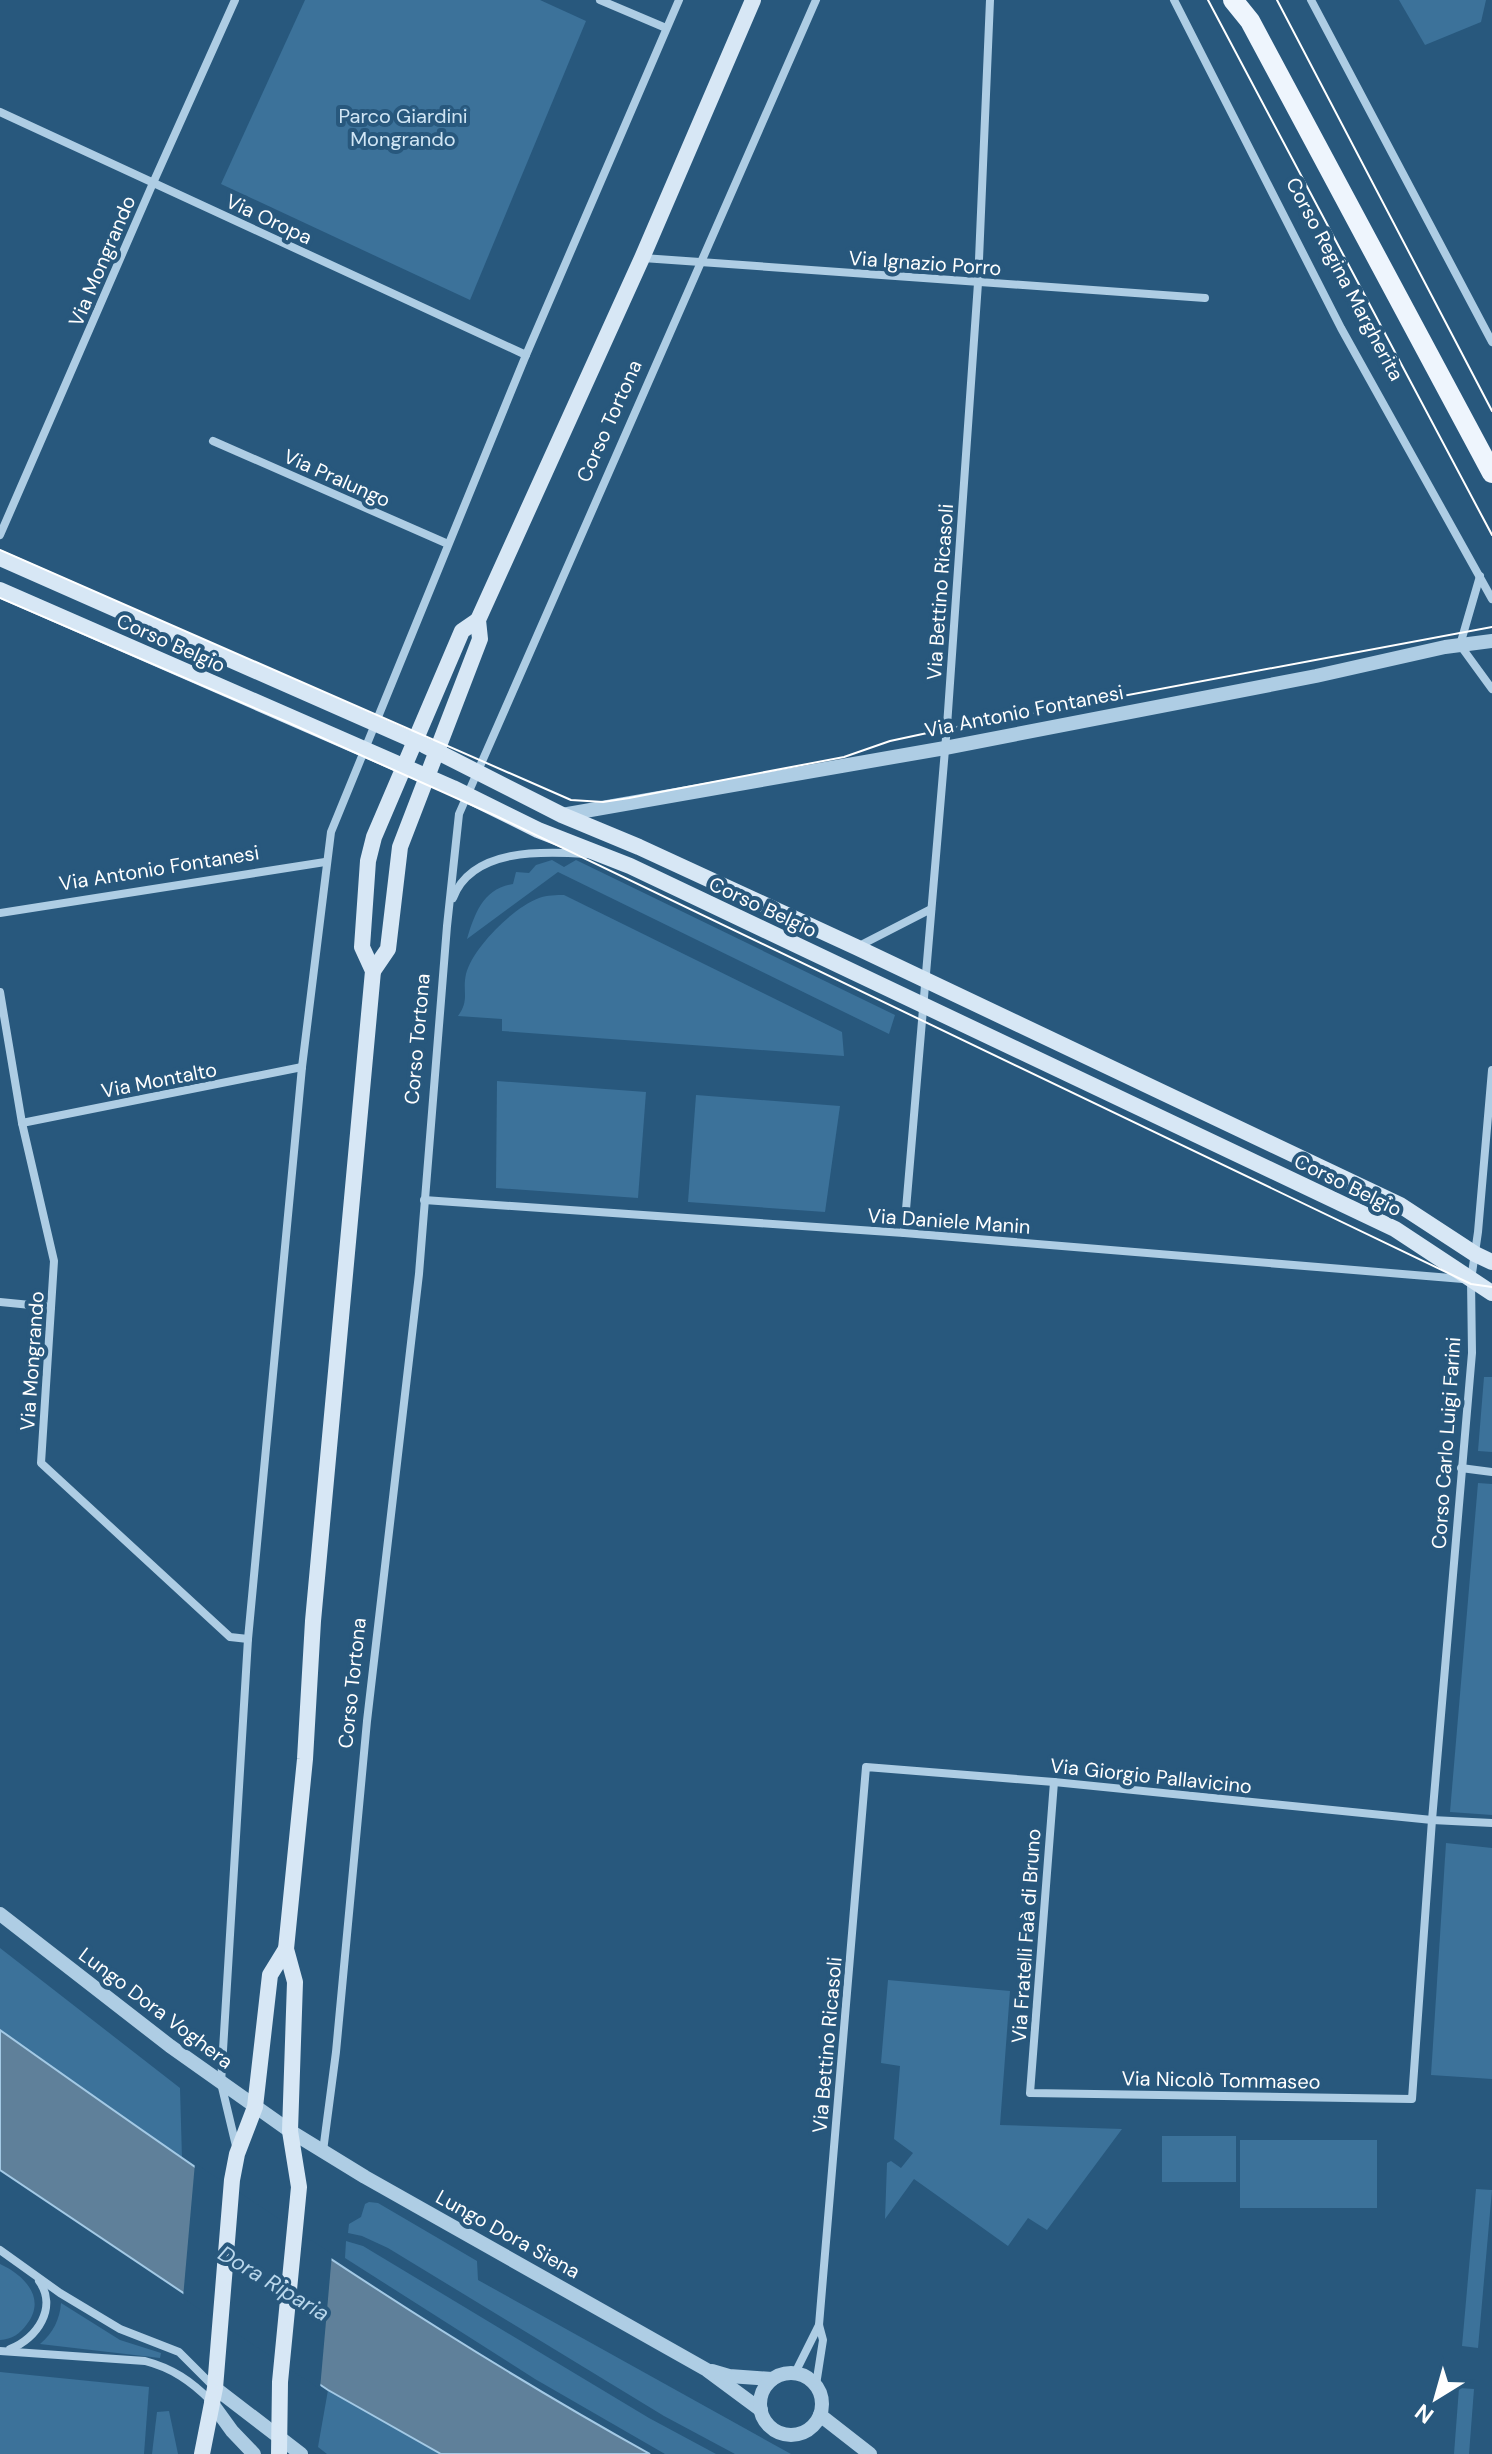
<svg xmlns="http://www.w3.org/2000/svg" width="1492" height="2454" font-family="'DM Sans',sans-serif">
  <rect width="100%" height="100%" fill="#28587d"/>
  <g fill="#3c729a">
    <polygon points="305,0 540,0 586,21 470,300 221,184"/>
    <polygon points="1399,0 1486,0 1481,22 1425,45"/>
    <path d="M552,860l12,7 12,-7 319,155 -6,19 -331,-162 -91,67c8,-26 16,-50 46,-55l3,-12 13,1 7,-8z"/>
    <path d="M564,895l278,137 2,24 -342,-25v-12l-44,-3c12,-17 4,-24 8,-42 7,-27 48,-67 73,-76 8,-3 18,-3 25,-3z"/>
    <polygon points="497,1081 646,1092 638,1198 496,1188"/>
    <polygon points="696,1095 840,1106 825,1212 688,1202"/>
    <polygon points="1484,1377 1492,1377 1492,1452 1478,1451"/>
    <polygon points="1478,1483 1492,1484 1492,1815 1450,1812"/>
    <polygon points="1446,1843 1492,1848 1492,2079 1431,2075"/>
    <polygon points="0,1948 180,2088 182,2159 0,2030"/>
    <polygon points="888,1980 1010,1991 1000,2125 1122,2129 1047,2230 1028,2218 1008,2246 914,2179 885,2219 887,2163 891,2161 901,2168 913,2153 894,2139 900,2066 881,2063"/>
    <rect x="1162" y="2136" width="74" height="46"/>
    <rect x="1240" y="2140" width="137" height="68"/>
    <polygon points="1476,2189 1492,2190 1478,2348 1462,2346"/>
    <polygon points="369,2202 378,2203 477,2261 478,2280 791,2454 735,2454 664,2416 388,2248 362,2236 348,2233 349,2224 361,2217 365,2204"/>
    <polygon points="346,2241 363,2246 649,2418 716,2454 665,2454 535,2379 345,2258"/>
    <path d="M0,2264c24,11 47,34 27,60 -7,10 -15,15 -27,16z"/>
    <path d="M61,2303l59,37 41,13 -1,5 -120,-14c13,-11 20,-25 21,-41z"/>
    <polygon points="0,2372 149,2387 144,2454 0,2454"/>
    <polygon points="1459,2388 1474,2389 1469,2454 1454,2454"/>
    <polygon points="328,2390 441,2454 327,2454 318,2447"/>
    <polygon points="169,2411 178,2454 152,2454 157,2412"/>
  </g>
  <path fill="#5f809a" stroke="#a3c9e5" stroke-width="2" d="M0,2030c211,150 424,299 650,424h-209l-113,-64 -328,-220z"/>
  <polygon fill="#28587d" points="195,2163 332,2254 320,2389 183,2298"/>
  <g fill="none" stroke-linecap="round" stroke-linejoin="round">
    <g stroke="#aecde4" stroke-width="8">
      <polyline points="600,0 666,28"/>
      <polyline points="1174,0 1341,328 1492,599"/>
      <polyline points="1311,0 1492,342"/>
      <polyline points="0,112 526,355"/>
      <polyline points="643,258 1205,298"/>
      <polyline points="213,441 448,544"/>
      <polyline points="0,535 153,183 235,0"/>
      <polyline points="1480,576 1460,645 1492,689"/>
      <path d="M453,898c19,-50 90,-47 133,-44"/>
      <polyline points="0,913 325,862"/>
      <polyline points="857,947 931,909"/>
      <polyline points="0,992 22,1123 54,1261 41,1463 230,1637 248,1639"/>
      <polyline points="22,1123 302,1067"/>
      <polyline points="424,1200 904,1233 1463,1279"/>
      <polyline points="904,1233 947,726 978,283 990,0"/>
      <polyline points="0,1302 51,1307"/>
      <polyline points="1461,1468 1492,1472"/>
      <polyline points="1054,1782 1030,2093 1412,2099 1432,1820 1472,1353 1471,1280 1478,1232 1492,1070"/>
      <polyline points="237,2150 221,2083 248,1639 302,1067 331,832 526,355 679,0"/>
      <polyline points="323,2151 336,2052 367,1721 419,1274 447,926 459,814 816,0"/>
      <polyline points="0,2250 60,2293 120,2329 179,2352 214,2387"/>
      <path d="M10,2349c27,-10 48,-42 29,-68"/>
      <path d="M0,2351l145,10c27,7 46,20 66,40"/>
      <polyline points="795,2373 819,2325"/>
      <polyline points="816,2385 823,2340 819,2325 866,1767 1054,1782 1432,1820 1492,1823"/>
    </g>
    <g stroke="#aecde4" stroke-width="14">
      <polyline points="562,815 945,748 1316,676 1445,647 1492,641"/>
      <polyline points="0,1914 170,2046 290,2131 365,2177 707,2370 761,2410"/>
      <polyline points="712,2371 729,2376 772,2379"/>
      <circle cx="791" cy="2404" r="31"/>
      <polyline points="215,2388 301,2454"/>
      <polyline points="211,2402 232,2431 254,2454"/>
      <polyline points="820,2415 870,2454"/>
    </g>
    <g stroke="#d7e7f5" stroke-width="16">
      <polyline points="0,558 424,745 562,815 639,847 856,947 1400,1205 1475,1254 1492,1262"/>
      <polyline points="0,590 453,788 538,830 630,866 1395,1229 1492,1293"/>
      <polyline points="373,971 388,949 400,847 480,639 478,620 642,258 753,0"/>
      <polyline points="202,2454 215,2388 232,2180 237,2154 255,2107 270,1975 286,1949"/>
      <polyline points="279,2454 280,2382 299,2187 290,2131 295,1982 286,1949 305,1759 313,1621 373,971 362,947 368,861 374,837 462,631 478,620"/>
    </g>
    <polyline stroke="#eef5fd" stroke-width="20" points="1233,0 1250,21 1492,473"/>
    <g stroke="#fff" stroke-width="2">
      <polyline points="1208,0 1492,535"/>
      <polyline points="1277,0 1492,411"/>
      <polyline points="0,550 571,800 603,802 629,798 844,757 890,741 946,729 1492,627"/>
      <polyline points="0,598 287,722 494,815 1471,1284 1492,1287"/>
    </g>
  </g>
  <g text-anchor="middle" stroke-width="8" stroke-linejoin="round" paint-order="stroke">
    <g font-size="20" fill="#d0e5f4" stroke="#28587d">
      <text x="403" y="123">Parco Giardini<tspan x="403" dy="23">Mongrando</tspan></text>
    </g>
    <g font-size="20" fill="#fff" stroke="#28587d">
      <text transform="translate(269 219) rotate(25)" y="7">Via Oropa</text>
      <text transform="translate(102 261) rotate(-67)" y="7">Via Mongrando</text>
      <text transform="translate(925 263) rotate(4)" y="7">Via Ignazio Porro</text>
      <text transform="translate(1345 279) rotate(62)" y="7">Corso Regina Margherita</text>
      <text transform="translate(609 421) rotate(-66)" y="7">Corso Tortona</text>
      <text transform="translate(337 478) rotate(24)" y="7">Via Pralungo</text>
      <text transform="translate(940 592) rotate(-86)" y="7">Via Bettino Ricasoli</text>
      <text transform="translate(171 643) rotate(24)" y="7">Corso Belgio</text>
      <text transform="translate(1024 711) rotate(-11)" y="7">Via Antonio Fontanesi</text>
      <text transform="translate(159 868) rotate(-9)" y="7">Via Antonio Fontanesi</text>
      <text transform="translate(763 907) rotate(25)" y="7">Corso Belgio</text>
      <text transform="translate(417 1039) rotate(-85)" y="7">Corso Tortona</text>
      <text transform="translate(159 1080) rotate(-11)" y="7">Via Montalto</text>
      <text transform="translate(1348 1185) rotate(26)" y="7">Corso Belgio</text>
      <text transform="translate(949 1221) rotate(4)" y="7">Via Daniele Manin</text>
      <text transform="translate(32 1361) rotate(-86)" y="7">Via Mongrando</text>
      <text transform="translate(1446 1443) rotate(-86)" y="7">Corso Carlo Luigi Farini</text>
      <text transform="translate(352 1683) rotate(-84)" y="7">Corso Tortona</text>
      <text transform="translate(1151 1776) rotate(6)" y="7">Via Giorgio Pallavicino</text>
      <text transform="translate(1026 1936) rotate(-86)" y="7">Via Fratelli Faà di Bruno</text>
      <text transform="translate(156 2008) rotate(37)" y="7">Lungo Dora Voghera</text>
      <text transform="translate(827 2045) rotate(-85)" y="7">Via Bettino Ricasoli</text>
      <text transform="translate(1221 2080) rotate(1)" y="7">Via Nicolò Tommaseo</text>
      <text transform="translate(508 2234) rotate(29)" y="7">Lungo Dora Siena</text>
    </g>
    <g font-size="22" font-style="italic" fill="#b9d7ec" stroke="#28587d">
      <text transform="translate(274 2283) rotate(31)" y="8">Dora Riparia</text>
    </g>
  </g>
  <g transform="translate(1436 2398) rotate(217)" stroke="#28587d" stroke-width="6" paint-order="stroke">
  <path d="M0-6L14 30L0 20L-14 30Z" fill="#ffffff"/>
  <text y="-12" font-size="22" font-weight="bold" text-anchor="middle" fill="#ffffff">N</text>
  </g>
</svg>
